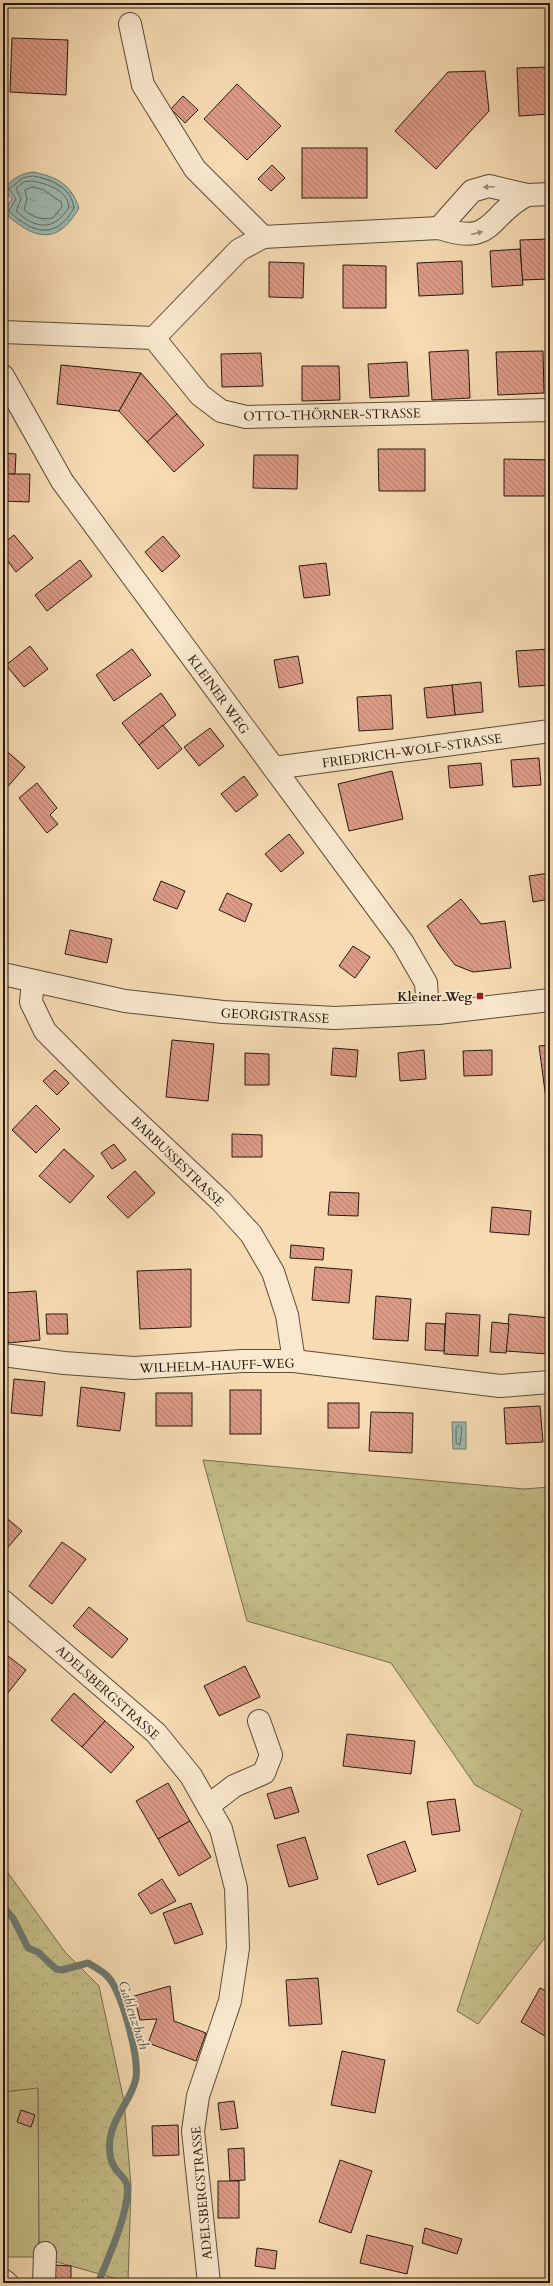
<svg xmlns="http://www.w3.org/2000/svg" width="553" height="2286" font-family="Cardo,serif">
  <defs>
    <pattern id="grass-tufts" width="24" height="20" patternUnits="userSpaceOnUse"><rect width="24" height="20" fill="#c4be88"/><path d="M3 7l-1-3M5 7V3M7 7l1-3M15 17l-1-3M17 17v-4M19 17l1-3" fill="none" stroke="#a8a374"/></pattern>
    <pattern id="forest-crowns" width="20" height="18" patternUnits="userSpaceOnUse"><rect width="20" height="18" fill="#c4be88"/><path d="M2 6a3 3 0 1 1 6 0M12 15a3 3 0 1 1 6 0" fill="none" stroke="#a8a374"/></pattern>
    <pattern id="water-ripples" width="26" height="14" patternUnits="userSpaceOnUse"><rect width="26" height="14" fill="#9dbab2"/><path d="M2 4q2-2 4 0t4 0M15 11q2-2 4 0t4 0" fill="none" stroke="#879f98"/></pattern>
    <pattern id="building-back-hatch" width="6" height="6" patternUnits="userSpaceOnUse"><rect width="6" height="6" fill="#de9a86"/><path d="M-1 5l2 2M0 0l6 6M5-1l2 2" fill="none" stroke="#b47d6c"/></pattern>
  </defs>
  <rect width="100%" height="100%" fill="#f6dbb3"/>
  <filter id="stains"><feTurbulence type="fractalNoise" baseFrequency=".005" numOctaves="4"/><feColorMatrix values="0 0 0 0 .2 0 0 0 0 .09 0 0 0 0 .02 0 0 0 .5 -.17"/></filter>
  <radialGradient id="worn" r=".72"><stop offset=".6" stop-color="#630" stop-opacity="0"/><stop offset="1" stop-color="#630" stop-opacity=".3"/></radialGradient>
  <polygon fill="url(#grass-tufts)" stroke="#756c4b" points="203,1460 524,1489 550,1487 550,1931 478,2024 457,2011 522,1810 475,1785 391,1663 247,1621"/>
  <polygon fill="url(#forest-crowns)" stroke="#756c4b" points="3,1866 65,1952 99,1986 124,2101 131,2186 128,2282 39,2257 38,2089 3,2092"/>
  <polygon fill="#c4be88" stroke="#756c4b" points="38,2088 39,2257 3,2257 3,2092"/>
  <g fill="url(#water-ripples)" stroke="#6d7a70">
    <path d="M33,172c24,5 38,12 46,36 -23,40 -46,30 -76,4l9,-13 -9,-9c9,-11 16,-16 30,-18z"/>
    <polygon points="452,1422 466,1422 466,1449 453,1449"/>
  </g>
  <g fill="none" stroke-linecap="round" stroke-linejoin="round">
    <g stroke="#626a60" stroke-width="1">
      <path d="M33,176c18,3 38,11 41,32 -18,32 -41,26 -65,3l7,-12 -7,-10 14,-11z"/>
      <path d="M33,181c15,3 34,9 36,26 -15,25 -34,22 -53,4l5,-12 -5,-11 8,-6z"/>
      <path d="M33,187l11,3 17,12 1,5 -9,11c-12,2 -19,0 -29,-8l3,-11 -2,-9z"/>
      <polygon points="458,1426 462,1428 460,1445 456,1443 456,1428"/>
    </g>
    <path stroke="#6d7a70" stroke-width="7" d="M3,1907l10,11 15,30 10,4 18,17 6,1 26,-7c10,6 20,11 25,21 11,19 26,73 23,94 -4,21 -23,39 -26,61 -1,10 -1,21 5,29 4,7 10,9 12,17 4,23 -20,76 -29,98"/>
  </g>
  <g fill="url(#building-back-hatch)" stroke="#26190e">
    <polygon points="12,38 68,40 66,95 10,92"/>
    <polygon points="550,67 550,114 519,116 517,68"/>
    <polygon points="485,71 489,111 436,169 395,131 448,72"/>
    <polygon points="237,84 281,126 247,160 204,119"/>
    <polygon points="183,96 198,110 185,123 171,109"/>
    <rect x="302" y="148" width="65" height="50"/>
    <polygon points="272,165 285,178 271,191 258,179"/>
    <polygon points="550,239 550,279 522,280 520,240"/>
    <polygon points="520,249 523,285 492,287 490,251"/>
    <polygon points="462,261 463,294 419,296 417,263"/>
    <polygon points="269,262 304,263 303,298 269,297"/>
    <polygon points="343,265 386,266 386,308 343,308"/>
    <polygon points="468,350 470,398 432,400 429,352"/>
    <polygon points="543,351 544,393 498,395 496,352"/>
    <polygon points="261,353 263,386 222,387 221,354"/>
    <polygon points="407,362 409,396 370,398 368,364"/>
    <polygon points="61,365 141,373 119,411 57,404"/>
    <polygon points="302,366 339,366 340,400 302,401"/>
    <polygon points="141,373 177,414 147,442 119,411"/>
    <polygon points="177,414 204,445 174,472 147,442"/>
    <polygon points="378,449 425,449 425,491 379,491"/>
    <polygon points="3,453 16,454 15,474 3,474"/>
    <polygon points="254,455 298,455 297,489 253,488"/>
    <polygon points="504,459 550,460 550,496 504,496"/>
    <polygon points="3,474 30,474 29,502 3,501"/>
    <polygon points="14,535 33,558 16,572 3,555 3,544"/>
    <polygon points="163,536 180,556 162,572 145,552"/>
    <polygon points="80,560 92,576 47,611 35,595"/>
    <polygon points="326,563 330,595 304,598 299,566"/>
    <polygon points="30,646 48,669 24,687 6,665"/>
    <polygon points="132,649 151,675 114,701 96,675"/>
    <polygon points="550,649 550,685 519,687 516,651"/>
    <polygon points="298,656 303,683 279,688 274,660"/>
    <polygon points="481,682 483,712 455,715 452,685"/>
    <polygon points="452,685 455,715 427,718 424,688"/>
    <polygon points="161,693 176,715 139,745 122,723"/>
    <polygon points="391,695 393,729 359,731 357,697"/>
    <polygon points="163,725 182,749 158,769 139,745"/>
    <polygon points="210,728 224,746 199,766 184,747"/>
    <polygon points="3,748 25,767 3,792"/>
    <polygon points="539,758 541,785 513,787 511,760"/>
    <polygon points="481,763 483,785 450,788 448,766"/>
    <polygon points="392,771 403,819 349,831 338,784"/>
    <polygon points="244,776 258,795 236,812 221,794"/>
    <polygon points="37,783 57,808 50,815 58,824 47,833 19,798"/>
    <polygon points="289,834 304,853 281,872 265,854"/>
    <polygon points="550,873 550,899 533,902 529,876"/>
    <polygon points="161,881 185,891 177,909 153,900"/>
    <polygon points="227,893 252,904 245,922 219,910"/>
    <polygon points="461,899 481,924 505,921 511,968 473,972 455,965 441,947 427,926"/>
    <polygon points="70,930 112,939 107,963 65,954"/>
    <polygon points="353,946 370,957 355,978 339,966"/>
    <polygon points="172,1040 214,1044 208,1101 166,1097"/>
    <polygon points="550,1045 550,1098 546,1099 539,1046"/>
    <polygon points="333,1048 358,1050 356,1077 331,1075"/>
    <polygon points="424,1050 426,1079 400,1081 398,1053"/>
    <polygon points="492,1050 492,1075 464,1076 463,1051"/>
    <polygon points="245,1053 269,1054 269,1085 245,1085"/>
    <polygon points="55,1070 69,1083 57,1095 43,1081"/>
    <polygon points="36,1105 60,1129 36,1153 12,1130"/>
    <polygon points="232,1134 262,1135 262,1157 232,1157"/>
    <polygon points="114,1144 126,1160 112,1169 101,1153"/>
    <polygon points="64,1149 94,1176 70,1203 39,1176"/>
    <polygon points="135,1171 155,1193 128,1218 107,1197"/>
    <polygon points="330,1192 359,1193 358,1216 328,1215"/>
    <polygon points="492,1207 531,1211 529,1235 490,1232"/>
    <polygon points="291,1245 324,1248 323,1260 290,1258"/>
    <polygon points="315,1267 352,1270 349,1303 312,1300"/>
    <polygon points="191,1269 191,1327 140,1329 137,1271"/>
    <polygon points="36,1291 40,1340 8,1343 5,1293"/>
    <polygon points="376,1296 411,1299 408,1341 373,1339"/>
    <polygon points="446,1313 480,1315 478,1356 444,1354"/>
    <polygon points="46,1314 67,1314 68,1334 47,1334"/>
    <polygon points="509,1314 550,1318 548,1354 506,1351"/>
    <polygon points="492,1322 509,1324 506,1353 490,1352"/>
    <polygon points="426,1323 445,1324 444,1351 425,1350"/>
    <polygon points="14,1379 45,1382 42,1416 11,1413"/>
    <polygon points="81,1387 125,1393 120,1431 77,1426"/>
    <rect x="230" y="1390" width="31" height="44"/>
    <rect x="156" y="1393" width="36" height="33"/>
    <rect x="328" y="1403" width="31" height="25"/>
    <polygon points="540,1406 543,1442 506,1444 504,1408"/>
    <polygon points="371,1412 413,1413 412,1453 369,1451"/>
    <polygon points="3,1515 22,1531 3,1553"/>
    <polygon points="62,1542 86,1559 52,1604 29,1586"/>
    <polygon points="89,1607 128,1639 112,1658 73,1626"/>
    <polygon points="3,1652 26,1670 7,1694 3,1690"/>
    <polygon points="245,1666 260,1697 219,1716 204,1686"/>
    <polygon points="74,1693 105,1721 82,1747 51,1720"/>
    <polygon points="105,1721 134,1747 111,1773 82,1747"/>
    <polygon points="347,1734 415,1741 411,1774 343,1766"/>
    <polygon points="168,1783 190,1821 158,1839 136,1801"/>
    <polygon points="291,1787 299,1812 275,1819 267,1794"/>
    <polygon points="455,1799 460,1831 432,1835 427,1802"/>
    <polygon points="190,1821 211,1857 179,1876 158,1839"/>
    <polygon points="305,1837 318,1879 289,1887 277,1845"/>
    <polygon points="405,1841 416,1871 378,1885 367,1855"/>
    <polygon points="162,1879 176,1901 151,1914 138,1894"/>
    <polygon points="191,1903 203,1934 175,1944 163,1913"/>
    <polygon points="318,1978 322,2024 289,2026 286,1980"/>
    <polygon points="170,1986 174,2021 206,2033 196,2061 148,2043 157,2019 140,2020 134,1996"/>
    <polygon points="540,1988 550,1993 550,2039 521,2022"/>
    <polygon points="342,2051 385,2060 375,2113 331,2105"/>
    <polygon points="234,2101 238,2128 221,2130 218,2103"/>
    <polygon points="21,2110 35,2115 31,2127 17,2122"/>
    <polygon points="178,2125 179,2155 153,2156 152,2126"/>
    <polygon points="244,2148 245,2180 230,2181 228,2149"/>
    <polygon points="340,2160 372,2171 351,2233 319,2222"/>
    <rect x="218" y="2181" width="21" height="37"/>
    <polygon points="425,2228 462,2239 457,2254 422,2243"/>
    <polygon points="367,2235 413,2246 407,2274 360,2263"/>
    <polygon points="257,2248 277,2251 275,2269 255,2266"/>
    <polygon points="53,2265 71,2266 71,2283 52,2283"/>
  </g>
  <g fill="none" stroke-linecap="round" stroke-linejoin="round">
    <defs>
      <g id="minor">
        <polyline points="130,24 143,85 195,169 263,237"/>
        <polyline points="439,228 472,191 489,186 527,195 550,194"/>
        <polyline points="3,332 154,338 200,395 221,411 246,417 550,410"/>
        <path d="M154,338l85,-88 24,-13 176,-9c56,19 48,-13 88,-33"/>
        <polyline points="3,376 62,481 403,943 426,983 428,1013"/>
        <polyline points="274,768 550,731"/>
        <polyline points="3,974 125,1001 223,1012 335,1018 438,1013 550,1000"/>
        <polyline points="33,981 31,1002 45,1031 116,1102 221,1201 251,1234 273,1272 287,1315 294,1361"/>
        <polyline points="3,1355 64,1363 134,1368 242,1361 294,1361 500,1386 550,1382"/>
        <polyline points="3,1601 156,1733 191,1776 221,1829 236,1888 238,1948 230,2001 198,2096 193,2131 209,2283"/>
        <polyline points="208,1806 234,1786 264,1773 271,1755 259,1721"/>
        <polyline points="3,2280 7,2283"/>
        <polyline points="44,2283 45,2253"/>
      </g>
    </defs>
    <use href="#minor" stroke="#5a4a37" stroke-width="24"/>
    <use href="#minor" stroke="#f9e8ce" stroke-width="22"/>
  </g>
  <defs><path id="oneway-solid" d="M-6-.8H1V-3.2L6.5 0L1 3.2V.8H-6Z"/></defs>
  <g fill="#9a8b78">
    <use href="#oneway-solid" transform="translate(489 187) rotate(177)"/>
    <use href="#oneway-solid" transform="translate(477 233) rotate(-14)"/>
  </g>
  <rect fill="#8f2418" stroke="#f9e8ce" stroke-width="1.5" x="476" y="992" width="8" height="8" rx="2"/>
  <g text-anchor="middle" stroke-width="3.5" stroke-linejoin="round" paint-order="stroke">
    <g font-size="13" fill="#26190e" stroke="#f9e8ce">
      <text transform="translate(332 414) rotate(-1)" y="5">OTTO-THÖRNER-STRASSE</text>
      <text transform="translate(219 694) rotate(54)" y="5">KLEINER WEG</text>
      <text transform="translate(412 750) rotate(-8)" y="5">FRIEDRICH-WOLF-STRASSE</text>
      <text transform="translate(275 1015) rotate(3)" y="5">GEORGISTRASSE</text>
      <text transform="translate(178 1161) rotate(44)" y="5">BARBUSSESTRASSE</text>
      <text transform="translate(217 1365) rotate(-2)" y="5">WILHELM-HAUFF-WEG</text>
      <text transform="translate(108 1692) rotate(42)" y="5">ADELSBERGSTRASSE</text>
      <text transform="translate(201 2193) rotate(-95)" y="5">ADELSBERGSTRASSE</text>
    </g>
    <g font-size="13" font-weight="bold" fill="#26190e" stroke="#f9e8ce" text-anchor="end">
      <text x="472" y="1001">Kleiner Weg</text>
    </g>
    <g font-size="14" font-style="italic" fill="#505147" stroke="#f9e8ce">
      <text transform="translate(134 2015) rotate(72)" y="5">Gablenzbach</text>
    </g>
  </g>
  <rect width="553" height="2286" fill="none" stroke="#f6dbb3" stroke-width="16"/>
  <rect x="4" y="4" width="545" height="2278" fill="none" stroke="#26190e" stroke-width="2"/>
  <rect x="8" y="8" width="537" height="2270" fill="none" stroke="#26190e"/>
  <rect width="100%" height="100%" filter="url(#stains)"/>
  <rect width="100%" height="100%" fill="url(#worn)"/>
</svg>
